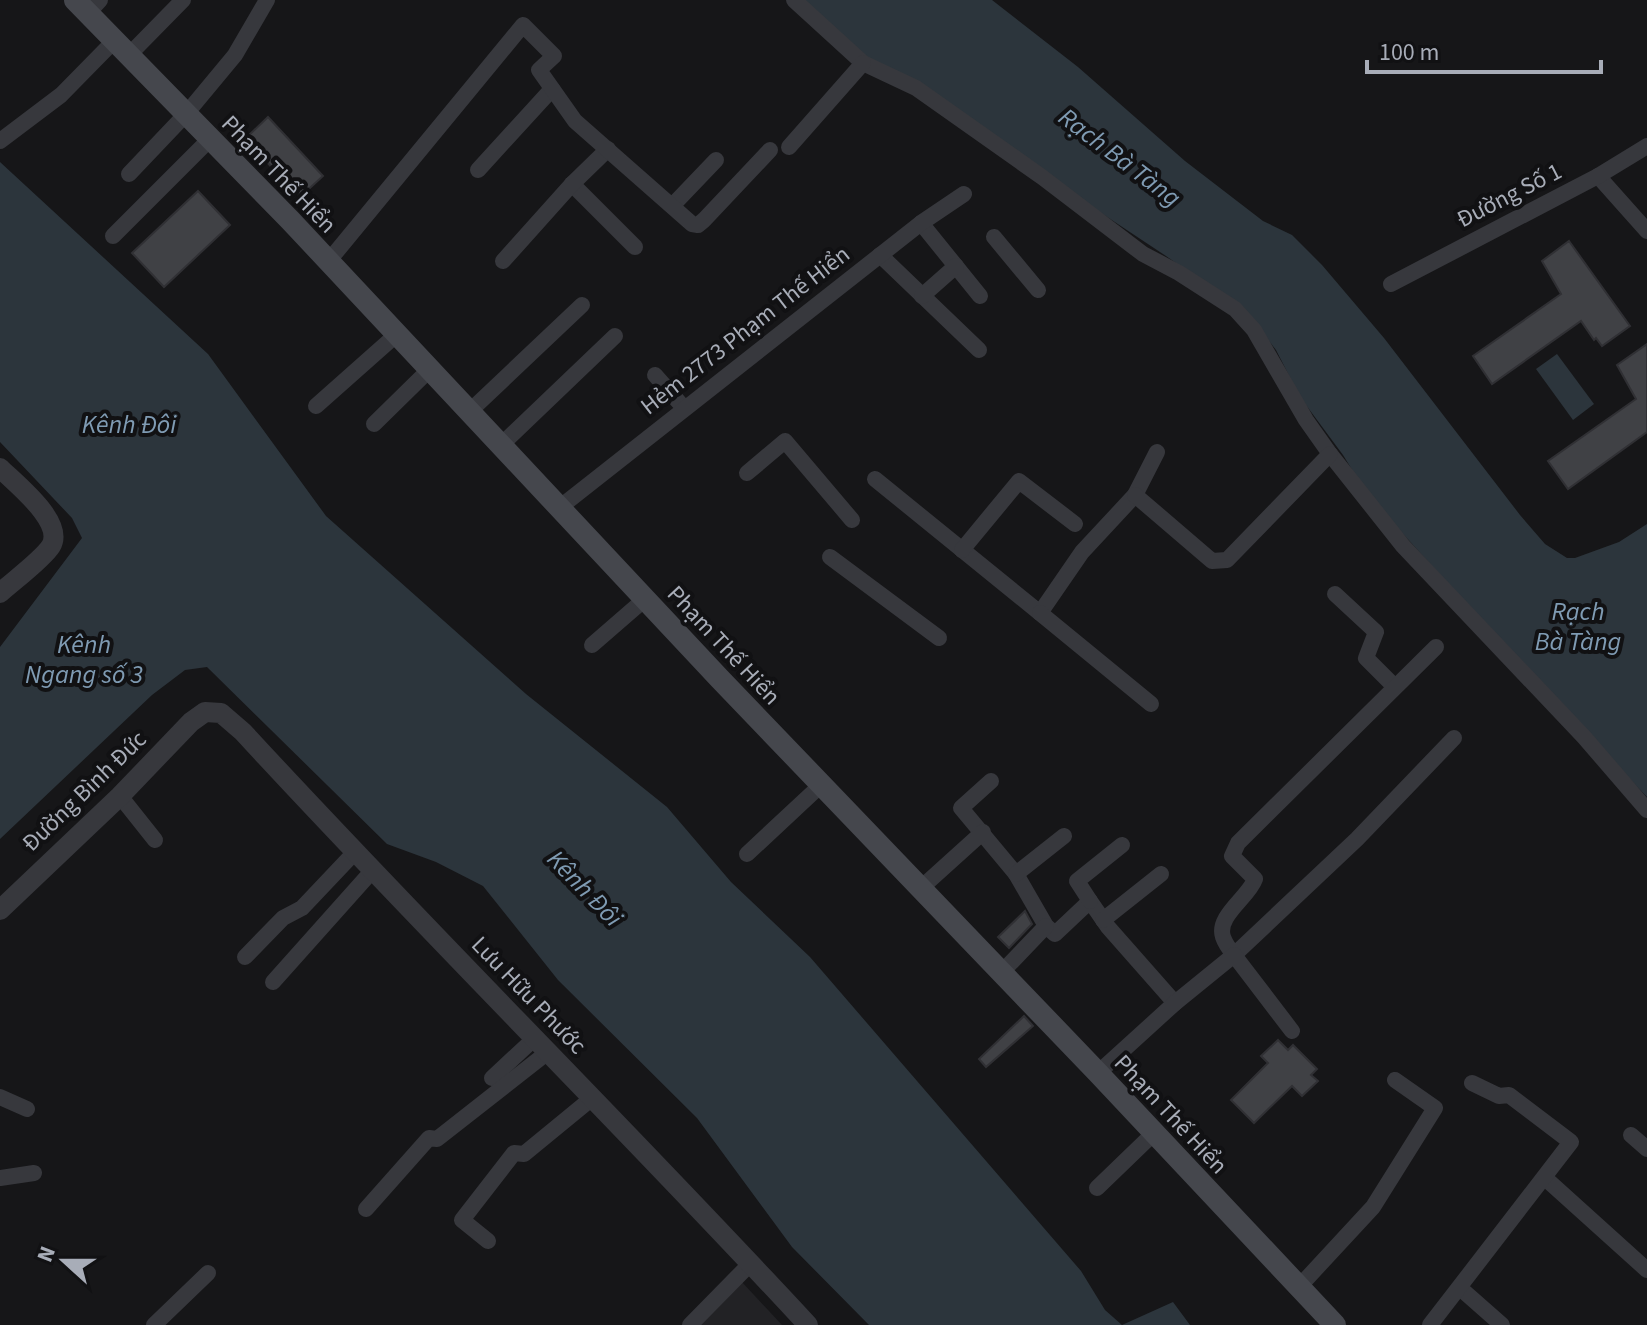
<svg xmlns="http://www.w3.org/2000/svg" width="1647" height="1325" font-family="'Source Sans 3',sans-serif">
  <rect width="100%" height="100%" fill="#161618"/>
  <polygon fill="#222225" points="741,1281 782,1325 695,1325"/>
  <g fill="#2c353c">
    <polygon points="801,0 992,0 1078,67 1185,161 1263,221 1292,235 1322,265 1384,338 1520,515 1545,544 1567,558 1575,558 1619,542 1647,524 1647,797 1535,680 1367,494 1343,455 1300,397 1276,350 1247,313 1166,256 860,53"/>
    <polygon points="0,162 208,354 326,516 526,694 667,807 731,882 810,957 1081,1271 1105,1310 1122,1325 1173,1302 1190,1325 869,1325 792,1247 697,1118 558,980 483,886 436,862 387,844 207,667 185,670 152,695 0,839 0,647 82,538 72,518 0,442"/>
    <polygon points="1557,354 1594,404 1573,420 1536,369"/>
  </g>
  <g fill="#404145" stroke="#303034" stroke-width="2">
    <polygon points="268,117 323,176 300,197 245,139"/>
    <polygon points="198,191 230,225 164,287 132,253"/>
    <polygon points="1569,241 1630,326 1602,346 1596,338 1594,340 1581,321 1492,384 1473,356 1561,294 1542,261"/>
    <polygon points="1647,344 1647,432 1568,489 1548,461 1636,399 1617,365"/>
    <polygon points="1025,911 1032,924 1009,948 998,937"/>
    <polygon points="1024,1016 1033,1026 986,1067 979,1059"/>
    <polygon points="1278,1040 1288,1050 1293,1045 1317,1069 1311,1075 1318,1081 1302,1096 1292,1086 1254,1123 1231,1100 1268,1063 1261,1056"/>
  </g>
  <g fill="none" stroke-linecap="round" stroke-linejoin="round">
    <g stroke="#37383d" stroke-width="16">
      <polyline points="794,0 863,63 916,88 1042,177 1143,254 1179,273 1235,309 1254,330 1306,420 1330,454 1403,546 1584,737 1647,810"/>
      <polyline points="88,13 100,0"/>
      <polyline points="129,55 183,0"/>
      <polyline points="0,141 61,95 115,40"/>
      <polyline points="789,147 863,63"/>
      <polyline points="478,170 552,89"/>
      <polyline points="129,174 186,114 235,55 267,0"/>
      <polyline points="1598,176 1647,231"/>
      <polyline points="572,184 635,247"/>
      <polyline points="672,206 716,160"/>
      <polyline points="921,223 980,296"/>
      <polyline points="113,236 210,139"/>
      <polyline points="994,237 1038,290"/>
      <polyline points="880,255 979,350"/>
      <polyline points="503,261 572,184 608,149"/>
      <polyline points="327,263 523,25 554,56 539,70 575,121 692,224 698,225 704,220 770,150"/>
      <polyline points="1391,284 1598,176 1647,146"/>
      <polyline points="922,296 956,266"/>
      <polyline points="655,375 684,408"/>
      <polyline points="316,406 396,335"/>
      <polyline points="469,412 582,305"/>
      <polyline points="374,424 429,370"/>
      <polyline points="500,446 615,336"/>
      <polyline points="747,473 785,441 852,520"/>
      <polyline points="875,479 1040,613 1082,552 1135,495 1157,452"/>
      <polyline points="1135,495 1212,561 1227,560 1330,454"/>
      <polyline points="559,508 921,223 964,194"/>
      <polyline points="962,550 1019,481 1075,524"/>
      <polyline points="830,557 939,638"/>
      <polyline points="1335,594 1376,632 1366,658 1395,687"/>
      <polyline points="1040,613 1151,704"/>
      <polyline points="592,645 645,599"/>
      <path d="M1436,647l-198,196 -6,13 23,23c-6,18 -39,37 -32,58 2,6 7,13 11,18l123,-116 97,-101"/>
      <polyline points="991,781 961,808 1016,874 1046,926 1055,934 1090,901 1108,927 1175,1003"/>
      <polyline points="120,796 155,840"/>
      <polyline points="747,854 821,785"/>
      <polyline points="1016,874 1064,836"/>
      <polyline points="921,888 983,832"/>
      <polyline points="1090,901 1077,881 1122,845"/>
      <polyline points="1103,920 1161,874"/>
      <polyline points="245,957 283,918 302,908 355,852"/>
      <polyline points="1002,972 1046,926"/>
      <polyline points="273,982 373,870"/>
      <polyline points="1098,1073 1175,1003 1234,955 1292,1031"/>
      <polyline points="492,1078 535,1038"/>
      <polyline points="0,1097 27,1109"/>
      <polyline points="1631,1135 1647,1149"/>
      <polyline points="0,1178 34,1173"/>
      <polyline points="1545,1178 1647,1270"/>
      <polyline points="1097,1188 1154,1133"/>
      <polyline points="366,1209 429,1138 437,1139 548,1052"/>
      <polyline points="488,1241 462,1220 514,1153 524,1154 591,1099"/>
      <polyline points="1298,1288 1373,1207 1435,1108 1395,1080"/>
      <polyline points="1460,1288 1502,1325"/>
      <polyline points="154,1325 208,1273"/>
      <polyline points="690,1325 751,1263"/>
      <polyline points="1430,1325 1571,1142 1509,1095 1499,1096 1472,1083"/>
    </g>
    <g stroke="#37383d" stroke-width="20">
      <path d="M0,468c16,16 65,54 51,78 -8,13 -39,36 -51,47"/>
      <path d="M0,910l120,-114 71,-74 14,-10 16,1 22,19c185,201 380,393 565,593"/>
    </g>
    <polyline stroke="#45474d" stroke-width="22" points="75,0 290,220 720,679 1098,1073 1335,1325"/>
  </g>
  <g text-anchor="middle" stroke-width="8" stroke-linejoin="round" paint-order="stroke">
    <g font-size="24" fill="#a8adb8" stroke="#111113">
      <text transform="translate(279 174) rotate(46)" y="8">Phạm Thế Hiển</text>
      <text transform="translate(1509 195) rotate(-27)" y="8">Đường Số 1</text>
      <text transform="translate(745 330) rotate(-38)" y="8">Hẻm 2773 Phạm Thế Hiển</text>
      <text transform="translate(724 645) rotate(47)" y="8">Phạm Thế Hiển</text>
      <text transform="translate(84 791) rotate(-44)" y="8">Đường Bình Đức</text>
      <text transform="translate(529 995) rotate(46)" y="8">Lưu Hữu Phước</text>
      <text transform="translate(1171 1114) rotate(47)" y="8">Phạm Thế Hiển</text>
    </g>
    <g font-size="26" font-style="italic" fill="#7f9bb3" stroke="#111113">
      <text transform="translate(1120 157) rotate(37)" y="9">Rạch Bà Tàng</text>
      <text x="129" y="433">Kênh Đôi</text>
      <text x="1578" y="620">Rạch<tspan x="1578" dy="30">Bà Tàng</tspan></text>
      <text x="84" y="653">Kênh<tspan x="84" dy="30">Ngang số 3</tspan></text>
      <text transform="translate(585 888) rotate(46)" y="9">Kênh Đôi</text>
    </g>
  </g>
  <g transform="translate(64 1261) rotate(291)" stroke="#111113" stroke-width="6" paint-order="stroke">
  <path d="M0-6L14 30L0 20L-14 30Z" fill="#a8adb8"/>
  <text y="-12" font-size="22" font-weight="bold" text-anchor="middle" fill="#a8adb8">N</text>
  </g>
  <path d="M1367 60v12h234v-12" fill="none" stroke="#a8adb8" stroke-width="4"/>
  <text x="1379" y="60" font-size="24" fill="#a8adb8" stroke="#111113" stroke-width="6" paint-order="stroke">100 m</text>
</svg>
